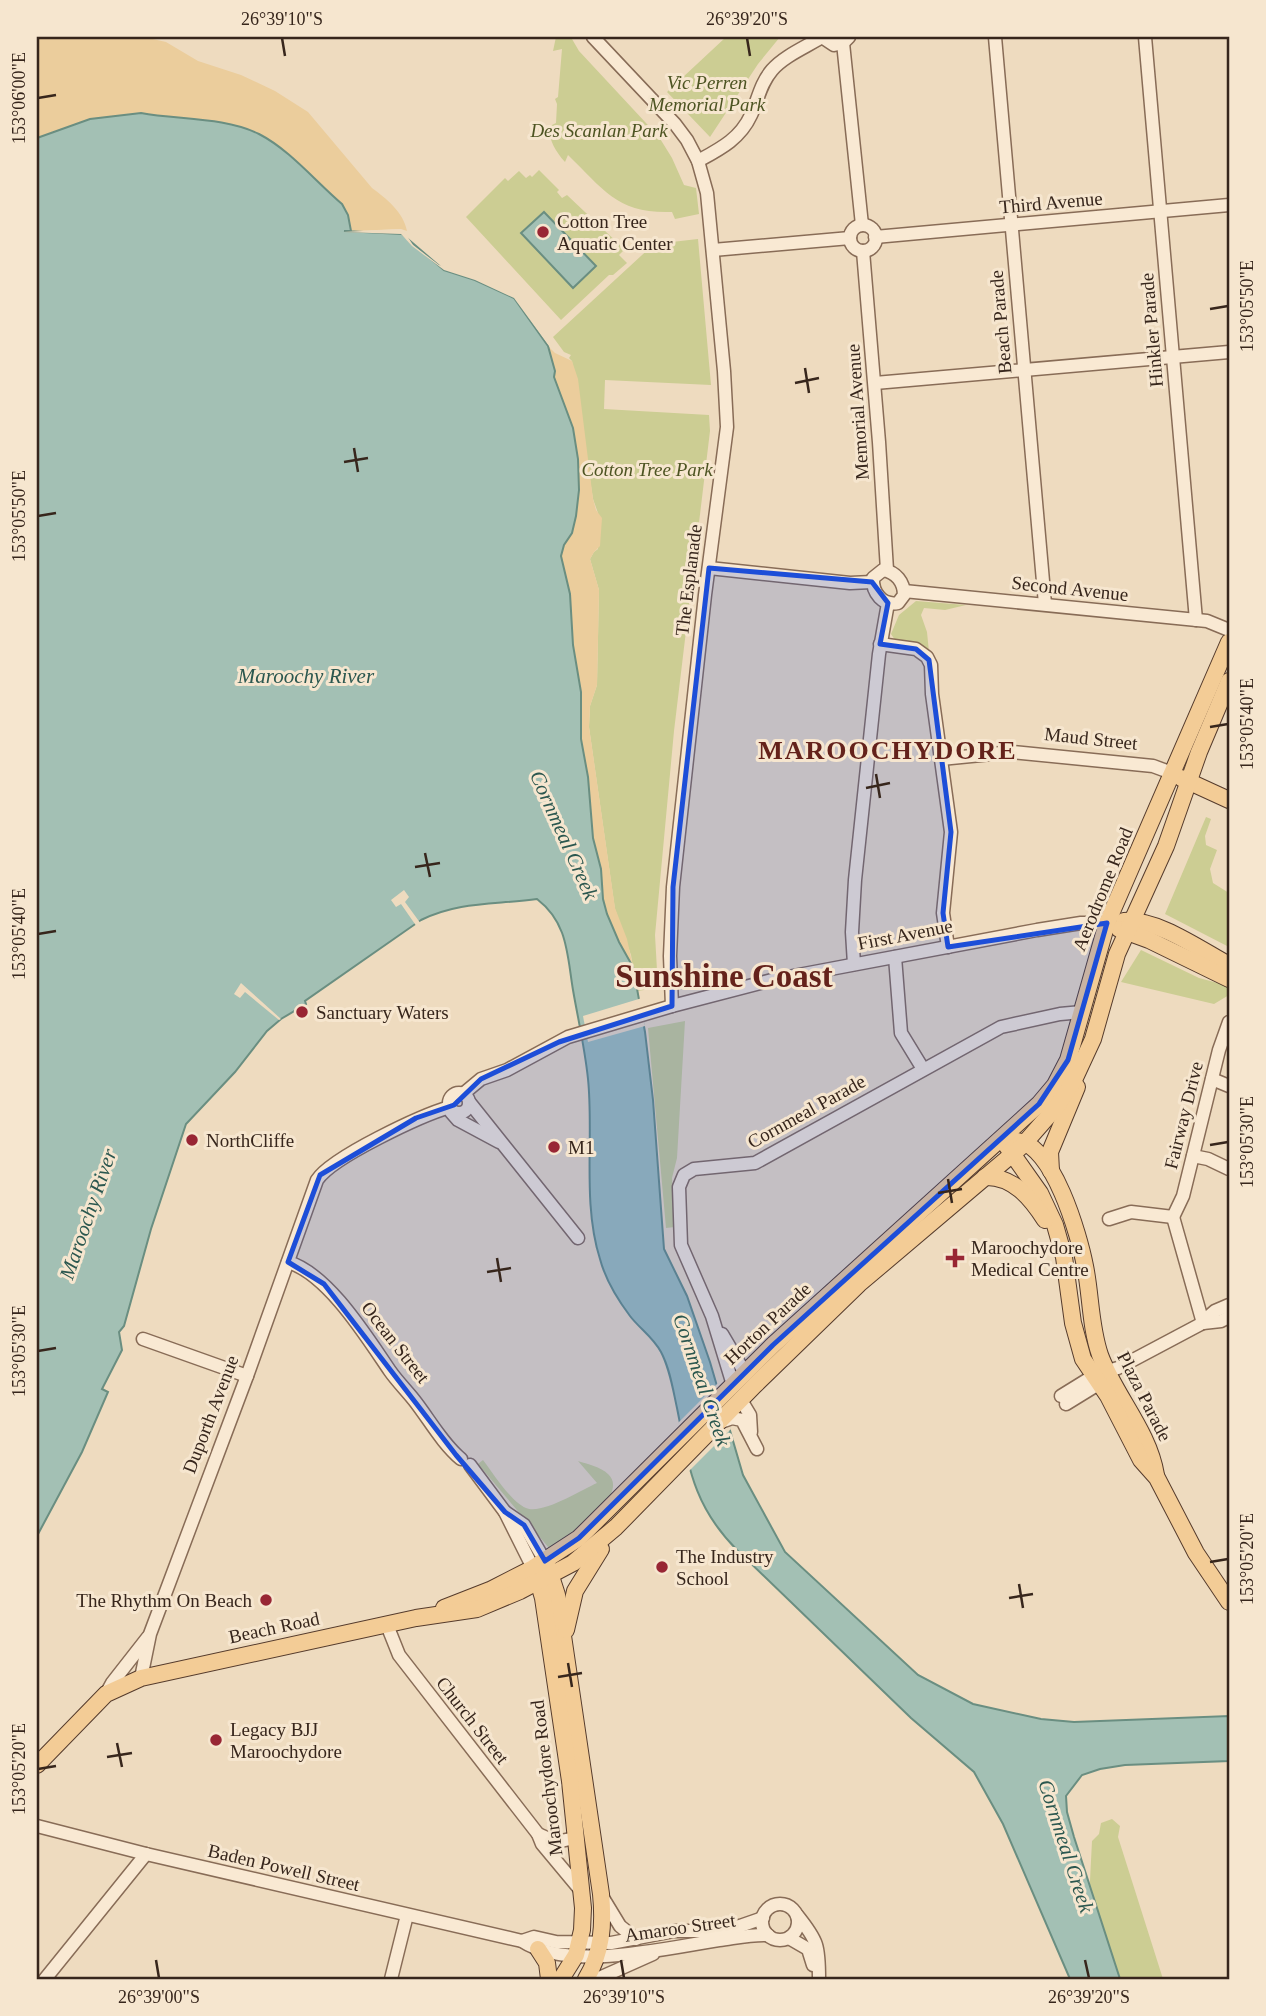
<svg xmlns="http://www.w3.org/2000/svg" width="1266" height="2016" font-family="Georgia,serif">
  <rect width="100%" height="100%" fill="#eedbbf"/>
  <g fill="#cccd93">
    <path d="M556,37h20l-4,2 7,12 80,86 13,21 12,27 12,3 3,26 -24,5 -3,-7c-54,2 -68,-22 -104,-57l-3,7c-10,-11 -15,-21 -17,-35l8,-4 1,-19 -2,-5 3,-2 4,-48 -9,2z"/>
    <polygon points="726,37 780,37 758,64 710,137 667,92"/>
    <polygon points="539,170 559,190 557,192 562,198 567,195 622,247 623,251 619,255 627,263 613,275 609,275 561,320 466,217 505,178 508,181 519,171 526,178 530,175 532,177"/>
    <polygon points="698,239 711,385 605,380 604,409 709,415 710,431 674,731 655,935 658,988 637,991 631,955 615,909 589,727 590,706 597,685 599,590 590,559 594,552 598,549 598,513 593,499 572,361 569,358 571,355 564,352 553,337 654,244"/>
    <polygon points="916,601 966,605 945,610 924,608 921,615 927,632 929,652 914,643 895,640 891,634 899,615"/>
    <polygon points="1206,817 1211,819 1205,836 1206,845 1217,850 1210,869 1213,883 1229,893 1229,947 1165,914"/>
    <polygon points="1141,950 1199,978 1229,986 1229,995 1214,1004 1121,982"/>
    <polygon points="685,1021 677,1158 672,1178 675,1227 666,1228 648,1028"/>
    <path d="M483,1460c10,13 28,42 43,48 16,7 55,-18 71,-25l-19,-22c9,3 23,6 30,13 24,22 -44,65 -59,74l-71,-84z"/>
    <polygon points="1112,1819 1120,1826 1118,1837 1163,1979 1085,1979 1092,1841 1099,1834 1101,1823"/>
  </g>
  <g fill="#ebcd9c">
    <path d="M37,37h107l22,5 32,19 43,14 34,16 33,21 64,76c14,10 32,25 35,43l-6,-2 -50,2 -9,-27 -67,-60 -104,-26 -30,-5 -51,6 -53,19z"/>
    <polygon points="548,346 555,353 572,361 578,379 593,499 596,510 602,518 600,546 594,552 590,559 599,590 597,685 590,706 589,727 615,908 627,939 633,967 619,942 607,914 603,899 601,869 593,838 588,777 581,739 577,669 561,555 564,545 572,533 573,428 554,377 555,371"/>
  </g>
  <g fill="#a3c0b4" stroke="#6a8e81" stroke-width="2">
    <path d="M141,113c38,7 83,4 118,21 31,16 56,47 83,70l6,11 3,16h-7l58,3 42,36 31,10 39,18 34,48 7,25 -1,6 19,51 5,31 1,31 -3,26 -4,17 -8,12 -3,11 9,38 3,51 8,47v47l7,38 5,61 8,31 2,30 4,15 12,28 14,25 12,65 8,68 11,149 23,47 23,66 33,113 42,77 133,123 55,29 68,15 33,3 155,-6v45l-104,4 -25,4 -18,6 -16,21 1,16 7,25 46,142h-50l-67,-155 -29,-52 -63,-54 -173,-167c-45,-45 -49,-83 -61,-143 -4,-18 -7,-39 -16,-56 -8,-15 -22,-24 -31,-36 -12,-16 -25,-38 -30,-57 -18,-56 -6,-123 -12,-180 -3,-30 -10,-60 -15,-89 -6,-36 -5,-67 -36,-91 -42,6 -77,2 -116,21l-116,81 1,3 -25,15 -14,12 -32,41 -49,52 -35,105 -27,97 -5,6 3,18 -20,39 6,3 -26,60 -45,84v-1398l53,-19z"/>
    <polygon points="544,212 596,266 573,288 521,233"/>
  </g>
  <g fill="#eedbbf">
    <polygon points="400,229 404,231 413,245 439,265 477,276 517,295 551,344 552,350 514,298 475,280 444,270 412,246 401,234 343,232"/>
    <polygon points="404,890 409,897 405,902 421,924 417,927 401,904 396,907 391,900"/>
    <polygon points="241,983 281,1019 279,1020 245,992 240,998 234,994"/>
    <polygon points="642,998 645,1026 588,1042 583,1016"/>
    <polygon points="718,1383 731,1429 687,1473 677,1424"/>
  </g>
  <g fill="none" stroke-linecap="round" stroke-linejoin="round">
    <defs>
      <g id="minor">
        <polyline points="593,37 675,124 687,140 698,161 707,193 724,371 727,427 705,595 673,887 670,956 672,1006"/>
        <polyline points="822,37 834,45 843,43 849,37"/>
        <polyline points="995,37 1045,604"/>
        <polyline points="1145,37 1196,620"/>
        <polyline points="843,43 862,225"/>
        <path d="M698,161c22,-12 42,-22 53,-46 7,-15 9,-31 21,-45 12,-14 34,-23 50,-33"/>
        <circle cx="863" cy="238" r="13"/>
        <polyline points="875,237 1229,205"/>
        <polyline points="713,250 850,238"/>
        <polyline points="863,251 879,442 887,570"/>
        <polyline points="875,383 1229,352"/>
        <polyline points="709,568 850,583 872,582"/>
        <path d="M883,570c13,2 21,12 21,25l-6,8c-15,3 -26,-10 -25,-25z"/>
        <polyline points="904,591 1207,621 1229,630"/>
        <polyline points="880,644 916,649 927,657 931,665 932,694 951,832 943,913 948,947"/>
        <polyline points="941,759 1012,752 1153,766 1172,773"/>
        <polyline points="895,957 901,1033 923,1069"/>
        <polyline points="854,964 852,932 855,880 879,654 888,603"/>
        <polyline points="1212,1079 1229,1086"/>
        <circle cx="459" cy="1103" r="10"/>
        <polyline points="463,1094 481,1079 507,1070 568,1037 672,1006 772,980 1037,930 1081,923 1107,923"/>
        <polyline points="470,1103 578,1238"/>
        <polyline points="451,1112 458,1120 499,1142"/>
        <polyline points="1193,1156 1208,1159 1229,1169"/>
        <polyline points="1173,1217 1183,1196 1219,1050 1229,1022"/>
        <polyline points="1173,1217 1203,1323"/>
        <polyline points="1109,1219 1131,1212 1173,1217"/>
        <path d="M288,1262c40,12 78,74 102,109 7,10 16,19 24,29 15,19 28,43 47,59"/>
        <polyline points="1203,1323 1221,1321 1229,1317"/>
        <polyline points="722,1334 745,1373"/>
        <polyline points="143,1339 247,1376"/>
        <polyline points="733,1385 712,1316 681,1245 679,1187 684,1175 694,1169 755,1163 1001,1027 1060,1014 1082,1012"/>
        <polyline points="1061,1396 1095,1375 1118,1368 1199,1325 1215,1311 1229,1305"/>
        <polyline points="741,1400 750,1415 751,1432"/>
        <polyline points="1066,1404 1105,1380"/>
        <polyline points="721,1422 732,1418 742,1420 757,1449"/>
        <polyline points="470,1465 505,1512 533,1568"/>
        <polyline points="505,1512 524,1525 545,1561"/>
        <polyline points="387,1625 399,1655 538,1834 542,1844 582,1892"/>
        <path d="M141,1678l9,-44 97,-258 70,-196c15,-23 105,-65 133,-73"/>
        <polyline points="106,1694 112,1683 148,1637"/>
        <path d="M37,1826l109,28 376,87c47,31 144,7 197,-1 16,-2 33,-6 49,-5"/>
        <polyline points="538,1834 556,1842 575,1838"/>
        <polyline points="603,1898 620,1926 636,1939"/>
        <circle cx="780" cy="1922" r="18"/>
        <path d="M797,1915c21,26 22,31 22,64"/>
        <polyline points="789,1938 808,1949 813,1965"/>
        <polyline points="522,1941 534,1937 556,1942 611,1943 674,1931 711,1931 740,1926 763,1918"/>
        <polyline points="45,1979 146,1854"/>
        <polyline points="391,1979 407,1915"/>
        <polyline points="597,1979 653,1954"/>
      </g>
      <g id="major">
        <polyline points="1181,778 1229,800"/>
        <path d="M1124,921c32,-3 77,29 105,44"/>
        <polyline points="1119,929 1149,940 1229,979"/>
        <path d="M1017,1141c36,3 62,94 68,125 6,29 5,60 15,89 15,41 49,76 56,120"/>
        <polyline points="1006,1145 1040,1193 1055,1225 1064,1257 1073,1323 1083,1359 1108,1396 1141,1460 1157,1478 1196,1553 1229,1602"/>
        <polyline points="1051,1171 1050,1152 1077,1087"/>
        <path d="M985,1177c28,-1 46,21 60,43"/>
        <path d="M548,1567l9,28 44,299c3,31 1,59 -15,85"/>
        <polyline points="536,1574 543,1598 570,1781 583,1908 582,1930 576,1955 561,1979"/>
        <polyline points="444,1608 490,1590 533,1568 579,1538 773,1345 1039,1104 1055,1085 1068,1060 1107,923 1229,642"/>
        <polyline points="566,1630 575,1591 601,1549"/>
        <polyline points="37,1765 106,1694 141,1678 416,1618 477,1609 520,1591 573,1563 616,1527 755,1385 859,1284 1022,1146 1058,1105 1074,1080 1093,1039 1117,954 1166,846 1199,752 1229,681"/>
        <polyline points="538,1949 547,1963 549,1979"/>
      </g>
    </defs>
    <use href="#minor" stroke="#886c57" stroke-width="15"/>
    <use href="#major" stroke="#553b2c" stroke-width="18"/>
    <use href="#minor" stroke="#f9e9d3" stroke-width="12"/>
    <use href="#major" stroke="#f3cc96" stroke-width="16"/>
  </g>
  <path fill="#1d4ed8" fill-opacity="0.2" stroke="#1d4ed8" stroke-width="5" stroke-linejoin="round" d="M709,568l163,14 16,21 -8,41 36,5 13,11 22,172 -8,81 5,34 159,-24 -39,137 -29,44 -266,241 -194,193 -34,23 -21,-36 -19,-13 -49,-57 -132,-171 -36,-22 32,-87 96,-57 38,-13 27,-26 78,-37 113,-36 1,-119z"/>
  <path fill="none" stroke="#37261c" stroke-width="2.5" d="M282,38l3,18M747,38l3,18M38,98l18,-3M1210,309l18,-3M805,368l4,25M795,383l24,-5M354,448l4,24M344,462l24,-4M38,516l18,-3M1210,727l18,-3M876,774l4,24M866,788l24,-5M425,853l5,24M415,867l25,-4M38,934l18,-3M1210,1145l18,-3M948,1179l4,24M938,1193l24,-4M497,1258l4,24M487,1272l24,-4M38,1351l18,-3M1210,1562l18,-3M1019,1584l4,24M1009,1598l24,-4M568,1663l4,24M558,1677l24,-4M117,1743l5,24M107,1757l25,-4M38,1769l18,-3M156,1960l3,18M621,1960l3,18M1085,1960l4,18"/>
  <g fill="#982634" stroke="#f6e6cf" stroke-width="2.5">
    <circle cx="543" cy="232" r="7"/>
    <circle cx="302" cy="1012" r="7"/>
    <circle cx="192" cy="1140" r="7"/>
    <circle cx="554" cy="1147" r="7"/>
    <path d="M951.5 1247.5h7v7h7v7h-7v7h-7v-7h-7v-7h7z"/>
    <circle cx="662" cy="1567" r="7"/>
    <circle cx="266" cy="1600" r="7"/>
    <circle cx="216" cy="1740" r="7"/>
  </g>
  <g text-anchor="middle" stroke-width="6" stroke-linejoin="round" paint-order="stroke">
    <g font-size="19" font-style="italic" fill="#4d5422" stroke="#f6e6cf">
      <text x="707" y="89">Vic Perren<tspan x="707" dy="22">Memorial Park</tspan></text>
      <text x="599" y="137">Des Scanlan Park</text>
      <text x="647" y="476">Cotton Tree Park</text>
    </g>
    <g font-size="19" fill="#37261c" stroke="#f6e6cf">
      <text transform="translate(1051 202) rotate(-5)" y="7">Third Avenue</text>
      <text transform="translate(1000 322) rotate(-95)" y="7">Beach Parade</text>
      <text transform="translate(1151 330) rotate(-95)" y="7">Hinkler Parade</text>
      <text transform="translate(857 412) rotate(-94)" y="7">Memorial Avenue</text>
      <text transform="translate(688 580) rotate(-83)" y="7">The Esplanade</text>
      <text transform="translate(1070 588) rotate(6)" y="7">Second Avenue</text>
      <text transform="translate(1091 738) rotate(6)" y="7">Maud Street</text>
      <text transform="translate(1102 889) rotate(-68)" y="7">Aerodrome Road</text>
      <text transform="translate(905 934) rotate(-11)" y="7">First Avenue</text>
      <text transform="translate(806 1111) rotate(-29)" y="7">Cornmeal Parade</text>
      <text transform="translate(1183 1115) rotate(-76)" y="7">Fairway Drive</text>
      <text transform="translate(767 1323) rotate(-43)" y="7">Horton Parade</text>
      <text transform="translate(396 1342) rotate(52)" y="7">Ocean Street</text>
      <text transform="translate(1145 1396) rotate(63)" y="7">Plaza Parade</text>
      <text transform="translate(210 1414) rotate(-69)" y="7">Duporth Avenue</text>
      <text transform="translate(274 1627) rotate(-12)" y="7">Beach Road</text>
      <text transform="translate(473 1720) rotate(52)" y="7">Church Street</text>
      <text transform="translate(546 1778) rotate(-97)" y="7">Maroochydore Road</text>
      <text transform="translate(284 1867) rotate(13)" y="7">Baden Powell Street</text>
      <text transform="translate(680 1927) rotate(-8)" y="7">Amaroo Street</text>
    </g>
    <g font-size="19" fill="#37261c" stroke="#f6e6cf" text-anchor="start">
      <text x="557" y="228">Cotton Tree<tspan x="557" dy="22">Aquatic Center</tspan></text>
      <text x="316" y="1019">Sanctuary Waters</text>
      <text x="206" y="1147">NorthCliffe</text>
      <text x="568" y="1154">M1</text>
      <text x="971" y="1254">Maroochydore<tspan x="971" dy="22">Medical Centre</tspan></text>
      <text x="676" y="1563">The Industry<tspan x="676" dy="22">School</tspan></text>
      <text x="252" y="1607" text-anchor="end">The Rhythm On Beach</text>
      <text x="230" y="1736">Legacy BJJ<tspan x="230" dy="22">Maroochydore</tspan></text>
    </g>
    <g font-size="21" font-style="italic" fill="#2b574f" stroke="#f6e6cf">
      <text x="306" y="683">Maroochy River</text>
      <text transform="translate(564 835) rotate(66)" y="7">Cornmeal Creek</text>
      <text transform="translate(88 1214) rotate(-71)" y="7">Maroochy River</text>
      <text transform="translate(702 1380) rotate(71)" y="7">Cornmeal Creek</text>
      <text transform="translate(1066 1846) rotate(72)" y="7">Cornmeal Creek</text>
    </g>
    <g font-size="26" font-weight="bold" letter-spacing="2" fill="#64221b" stroke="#f6e6cf">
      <text x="888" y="759">MAROOCHYDORE</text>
    </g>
    <g font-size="33" font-weight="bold" fill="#64221b" stroke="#f6e6cf">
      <text x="724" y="987">Sunshine Coast</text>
    </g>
  </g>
  <rect width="1266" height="2016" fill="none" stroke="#f6e6cf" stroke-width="77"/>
  <rect x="38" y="38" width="1190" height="1940" fill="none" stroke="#37261c" stroke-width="2.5"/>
  <g font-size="18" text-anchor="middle" fill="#37261c">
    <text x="282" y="25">26°39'10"S</text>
    <text x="747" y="25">26°39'20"S</text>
    <text transform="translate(19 98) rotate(-90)" y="6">153°06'00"E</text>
    <text transform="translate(1247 306) rotate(-90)" y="6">153°05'50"E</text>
    <text transform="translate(19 516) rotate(-90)" y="6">153°05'50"E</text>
    <text transform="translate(1247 724) rotate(-90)" y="6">153°05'40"E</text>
    <text transform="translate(19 934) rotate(-90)" y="6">153°05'40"E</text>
    <text transform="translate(1247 1142) rotate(-90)" y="6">153°05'30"E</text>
    <text transform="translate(19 1351) rotate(-90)" y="6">153°05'30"E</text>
    <text transform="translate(1247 1559) rotate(-90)" y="6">153°05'20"E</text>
    <text transform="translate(19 1769) rotate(-90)" y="6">153°05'20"E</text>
    <text x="159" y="2003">26°39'00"S</text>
    <text x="624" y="2003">26°39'10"S</text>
    <text x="1089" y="2003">26°39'20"S</text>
  </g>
</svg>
